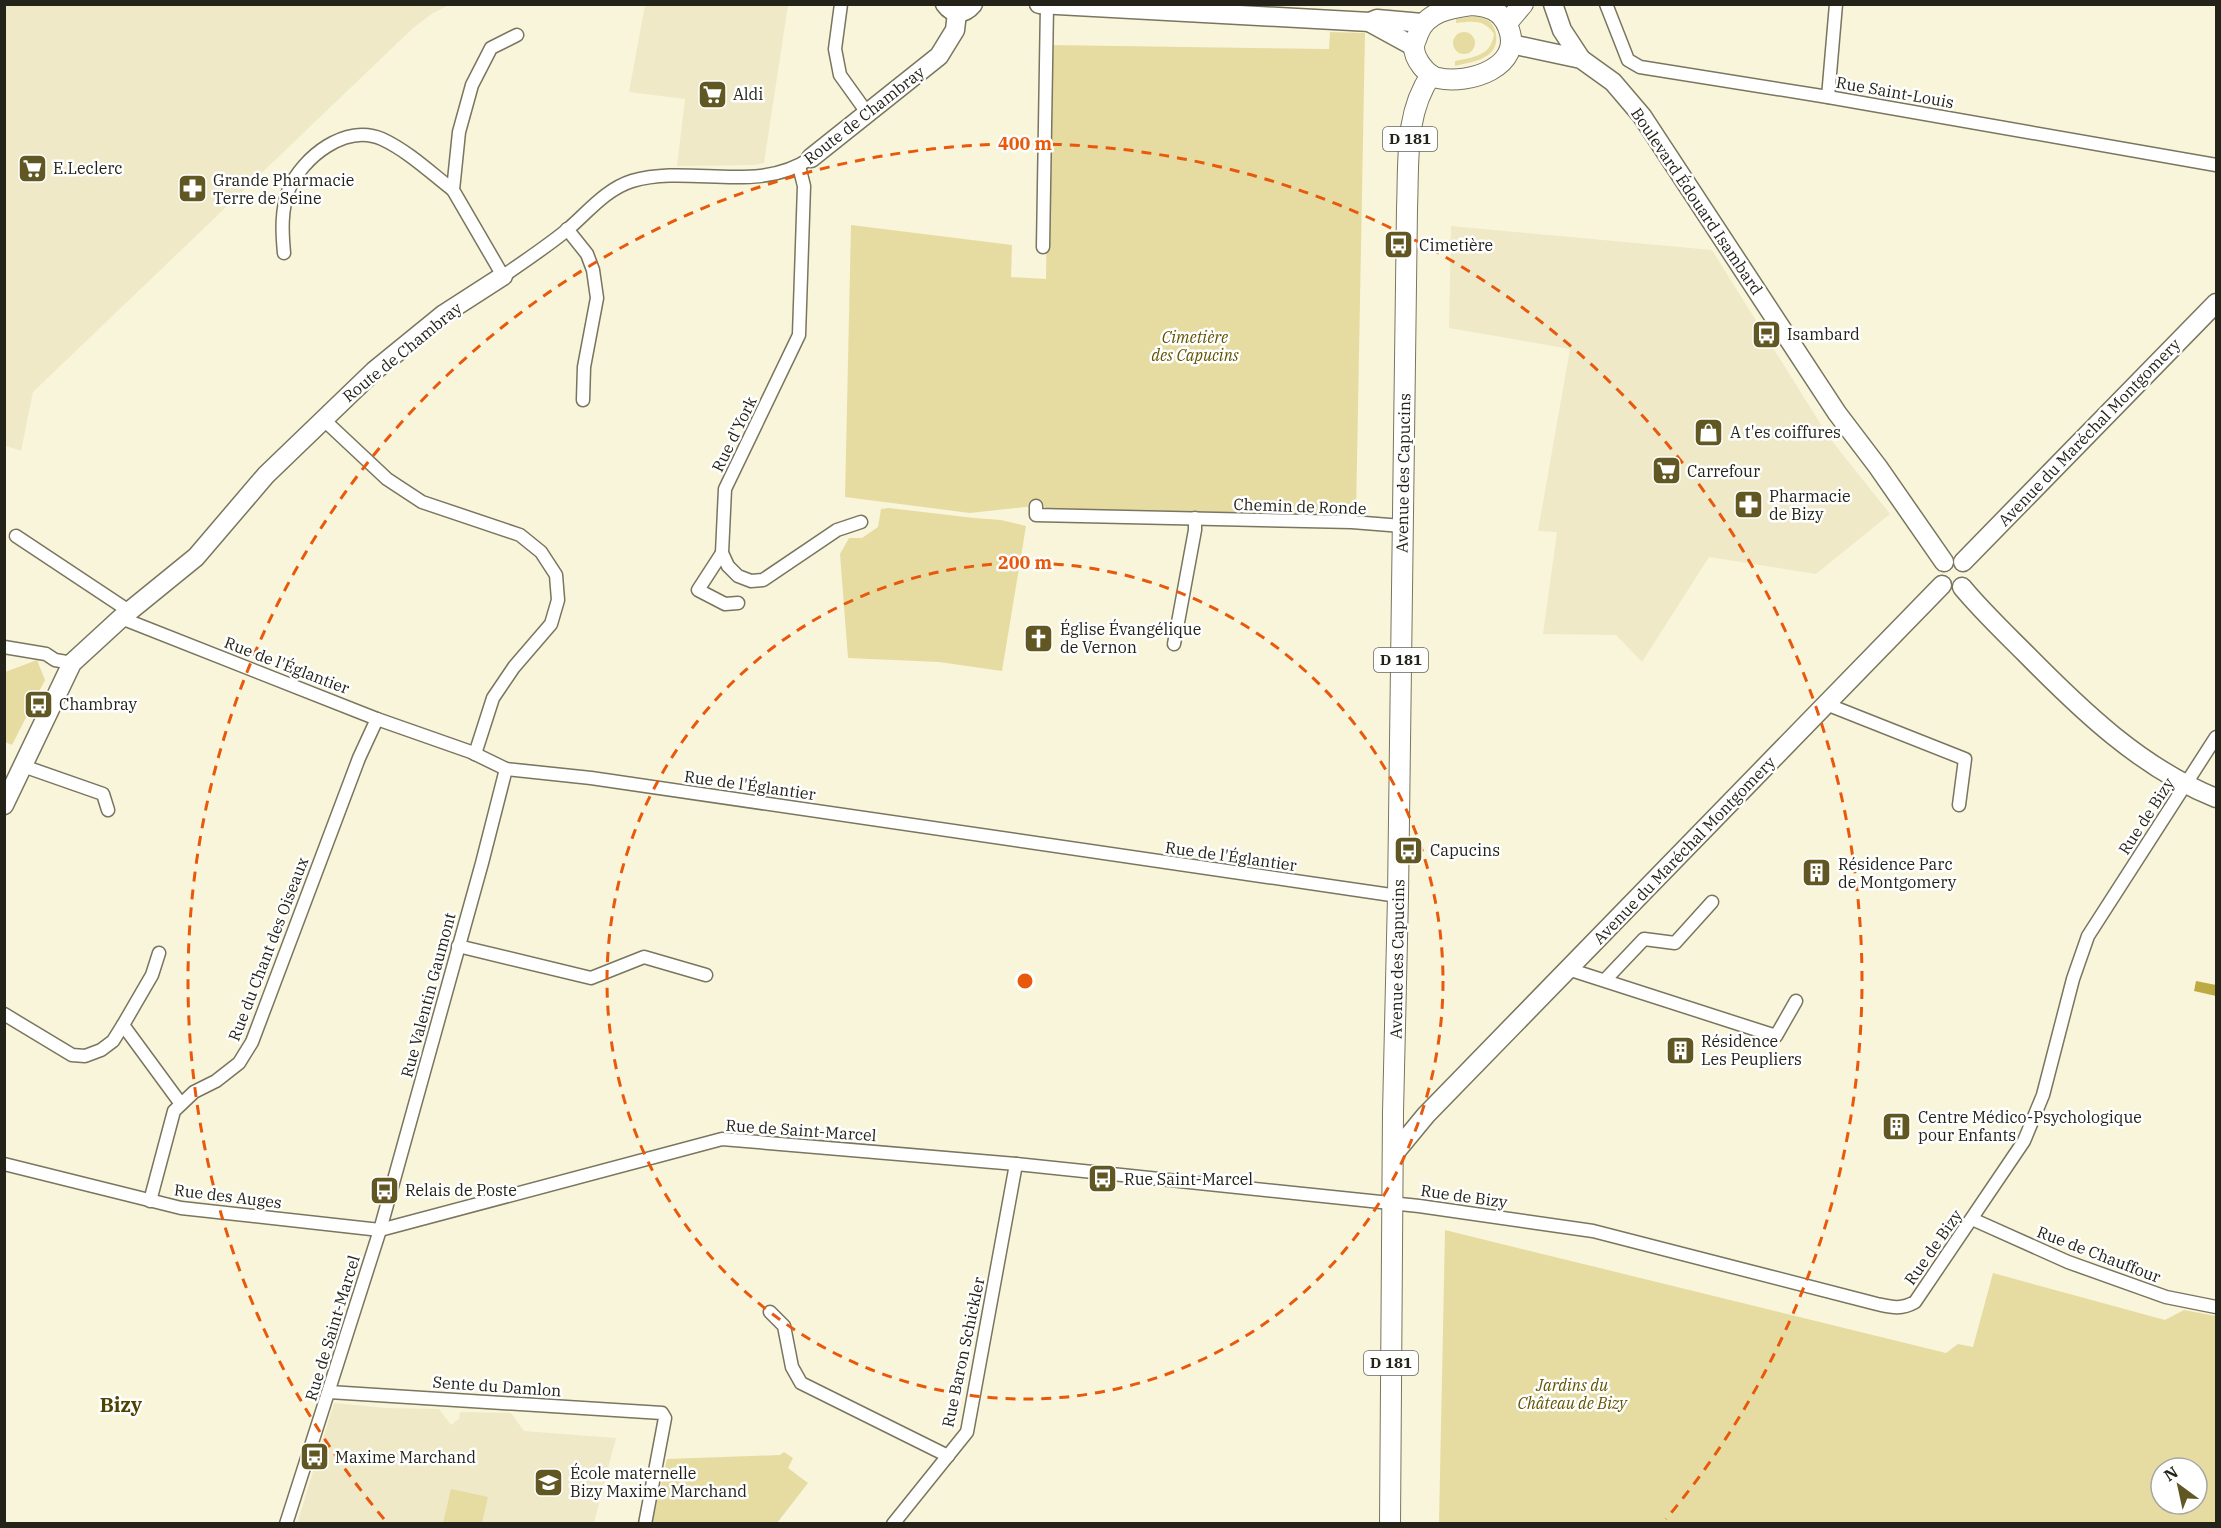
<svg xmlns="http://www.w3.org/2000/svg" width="2221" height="1528" font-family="'IBM Plex Serif',serif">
  <rect width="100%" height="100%" fill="#f9f5da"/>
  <g fill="#efe9c7">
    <polygon points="4,5 449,5 433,13 413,28 33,392 21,451 4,445"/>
    <polygon points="645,5 788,5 764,163 754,165 677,166 685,99 629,92"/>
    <polygon points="1451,226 1712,250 1828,436 1890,514 1816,574 1709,557 1642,662 1616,635 1543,634 1557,532 1538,531 1570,349 1449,328"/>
    <polygon points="334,1403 386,1408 439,1409 451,1425 459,1419 460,1412 511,1413 524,1431 616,1438 594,1523 297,1524"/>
  </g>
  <g fill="#e6dca2" fill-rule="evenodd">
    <path d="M1475,16c5,1 10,3 14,5 10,9 10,27 -1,34 -9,7 -22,8 -33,11v-5c19,-4 36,-5 39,-27 -9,-15 -22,-13 -38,-11v-4z"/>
    <circle cx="1464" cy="43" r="11"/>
    <polygon points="1330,32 1365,33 1356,516 1055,511 1048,510 1043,505 970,513 845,497 851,225 1012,245 1011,277 1046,279 1049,45 1329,49"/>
    <polygon points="889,508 974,518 1001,520 1026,526 1002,671 939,662 848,658 840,554 849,538 862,538 878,527 881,509"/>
    <polygon points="37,660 45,680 12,745 5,742 5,672"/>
    <path d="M1445,1230l501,123 12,-9 15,3 20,-74 172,47 19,-10 32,6v207h-777zM2161,1468h36v36h-36z"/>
    <polygon points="784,1452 793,1458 788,1468 808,1483 777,1523 652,1523 667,1459 780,1455"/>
    <polygon points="451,1489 488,1497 482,1523 443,1523"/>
  </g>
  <polygon fill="#bdaa43" points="2196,981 2216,985 2216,996 2194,991"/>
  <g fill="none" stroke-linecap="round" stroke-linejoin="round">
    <defs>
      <g id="street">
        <polyline points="841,4 835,49 840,75 868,114"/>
        <polyline points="1606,4 1628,60 1640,67 1828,97 2216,165"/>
        <path d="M517,35l-26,13 -19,37 -13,47 -6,58 50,86c22,-15 43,-29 64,-46 20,-17 39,-41 65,-49 59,-17 125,14 179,-23"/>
        <polyline points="1828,97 1836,4"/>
        <polyline points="799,166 804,186 799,335 725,489 722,553 728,566 738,576 751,581 763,580 837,530 861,522"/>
        <polyline points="567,229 587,254 593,270 597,298 584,367 583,400"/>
        <polyline points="1043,247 1047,5"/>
        <path d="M284,253c-2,-21 -3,-44 5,-64 14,-32 57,-66 93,-50 26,12 49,34 71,51"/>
        <polyline points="323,419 387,479 422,502 520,535 541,552 556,575 558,600 551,624 514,667 493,698 475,754"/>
        <polyline points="1036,506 1036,515 1352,522 1402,526"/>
        <polyline points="16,536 129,611"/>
        <polyline points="722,553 698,590 725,604 738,603"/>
        <polyline points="121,618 377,719 471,752 506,769 591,778 1398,896"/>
        <polyline points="1174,644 1195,530 1195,518"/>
        <polyline points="4,647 46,654 55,660 72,663"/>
        <polyline points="1826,704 1965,759 1959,805"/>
        <polyline points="23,766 103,794 108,810"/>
        <polyline points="458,946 591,978 644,957 706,975"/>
        <polyline points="1568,969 1776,1036 1796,1001"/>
        <polyline points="1605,980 1644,939 1675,943 1712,902"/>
        <polyline points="4,1014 72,1055 85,1056 101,1050 113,1041 123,1025 152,975 159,953"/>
        <polyline points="123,1025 181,1104"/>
        <path d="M4,1164l177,44 199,22 342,-91 294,25 403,42 174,25 284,73c14,3 24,6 38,-2l109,-161 19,-46 30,-116 15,-43 128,-199"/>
        <polyline points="150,1201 174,1111 194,1092 216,1081 239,1063 252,1042 359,758 377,719"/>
        <polyline points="1972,1219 2068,1262 2166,1297 2216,1307"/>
        <polyline points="770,1312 784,1326 792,1367 801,1383 948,1456"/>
        <polyline points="329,1392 662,1413 665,1418 645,1524"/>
        <polyline points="286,1524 380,1230 482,863 506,769"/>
        <polyline points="893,1524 967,1432 1016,1164"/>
      </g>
      <g id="secondary">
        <path d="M945,4c8,11 19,11 28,0"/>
        <polyline points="1039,4 1370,22 1377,19 1422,23"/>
        <polyline points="1553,4 1562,30 1581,59"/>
        <polyline points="1371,23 1413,46"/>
        <polyline points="1511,44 1581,59 1613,82 1642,116 1837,413 1878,467 1944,562"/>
        <polyline points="811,158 939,56 955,30 957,13"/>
        <polyline points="1963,562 2216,303"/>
        <path d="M1962,587c19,23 41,44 63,66 56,57 116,115 191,145"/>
        <polyline points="4,805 72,663 121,618 196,557 266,475 374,371 444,314 503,276"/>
        <polyline points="1393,1155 1426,1115 1942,585"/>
      </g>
      <g id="primary">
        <path d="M1471,5c17,1 30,5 37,22 17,40 -40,58 -70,51 -11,-2 -24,-19 -24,-31 0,-4 3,-9 4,-13 8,-22 32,-26 53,-29z"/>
        <polyline points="1507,23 1523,4"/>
        <path d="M1390,1524l3,-411 5,-217 9,-688c2,-45 -3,-94 24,-133"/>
      </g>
    </defs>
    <use href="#street" stroke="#79755e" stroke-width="15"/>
    <use href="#secondary" stroke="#79755e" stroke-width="21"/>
    <use href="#primary" stroke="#79755e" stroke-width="22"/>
    <use href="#street" stroke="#fff" stroke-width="12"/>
    <use href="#secondary" stroke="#fff" stroke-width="18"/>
    <use href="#primary" stroke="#fff" stroke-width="20"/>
  </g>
  <g fill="none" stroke="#e8590c" stroke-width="3" stroke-dasharray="10 8">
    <circle cx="1025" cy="981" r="418"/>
    <path d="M384 1519A837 837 0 1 1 1666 1519"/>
  </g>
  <defs>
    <symbol id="supermarket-square" viewBox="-11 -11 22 22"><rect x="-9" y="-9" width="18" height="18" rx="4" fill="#615723" stroke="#fff"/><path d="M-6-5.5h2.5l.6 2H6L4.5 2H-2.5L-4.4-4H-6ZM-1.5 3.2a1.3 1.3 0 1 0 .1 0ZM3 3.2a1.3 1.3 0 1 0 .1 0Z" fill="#fff"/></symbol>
    <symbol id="pharmacy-square" viewBox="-11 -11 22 22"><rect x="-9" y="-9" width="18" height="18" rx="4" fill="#615723" stroke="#fff"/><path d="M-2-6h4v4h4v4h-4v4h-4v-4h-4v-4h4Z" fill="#fff"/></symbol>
    <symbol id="bus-square" viewBox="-11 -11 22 22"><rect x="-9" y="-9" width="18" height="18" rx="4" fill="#615723" stroke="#fff"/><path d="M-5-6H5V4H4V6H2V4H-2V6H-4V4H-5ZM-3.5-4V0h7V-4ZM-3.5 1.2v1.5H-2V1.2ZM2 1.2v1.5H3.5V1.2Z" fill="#fff"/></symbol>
    <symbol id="shop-square" viewBox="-11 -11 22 22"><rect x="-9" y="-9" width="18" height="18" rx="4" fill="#615723" stroke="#fff"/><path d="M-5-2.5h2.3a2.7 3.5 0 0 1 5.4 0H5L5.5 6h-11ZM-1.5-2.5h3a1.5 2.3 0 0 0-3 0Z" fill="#fff"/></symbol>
    <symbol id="church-square" viewBox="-11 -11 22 22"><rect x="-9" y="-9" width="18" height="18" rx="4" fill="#615723" stroke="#fff"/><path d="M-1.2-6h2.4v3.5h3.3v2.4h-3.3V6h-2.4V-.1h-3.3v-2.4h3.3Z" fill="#fff"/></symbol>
    <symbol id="building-square" viewBox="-11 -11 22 22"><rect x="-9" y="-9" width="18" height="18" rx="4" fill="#615723" stroke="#fff"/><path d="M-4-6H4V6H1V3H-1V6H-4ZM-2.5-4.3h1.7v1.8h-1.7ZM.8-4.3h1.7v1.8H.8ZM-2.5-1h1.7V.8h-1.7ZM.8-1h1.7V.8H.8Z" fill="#fff"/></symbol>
    <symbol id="school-square" viewBox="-11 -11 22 22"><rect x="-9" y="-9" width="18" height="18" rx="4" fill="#615723" stroke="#fff"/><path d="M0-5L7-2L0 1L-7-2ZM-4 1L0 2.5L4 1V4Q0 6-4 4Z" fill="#fff"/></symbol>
  </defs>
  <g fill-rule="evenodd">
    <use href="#supermarket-square" x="696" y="78" width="33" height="33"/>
    <use href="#supermarket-square" x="16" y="152" width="33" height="33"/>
    <use href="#pharmacy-square" x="176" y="172" width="33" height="33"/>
    <use href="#bus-square" x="1382" y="228" width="33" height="33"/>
    <use href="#bus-square" x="1750" y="318" width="33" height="33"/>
    <use href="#shop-square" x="1692" y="416" width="33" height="33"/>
    <use href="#supermarket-square" x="1650" y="454" width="33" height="33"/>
    <use href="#pharmacy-square" x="1732" y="488" width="33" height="33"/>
    <use href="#church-square" x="1022" y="622" width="33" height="33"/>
    <use href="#bus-square" x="22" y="688" width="33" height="33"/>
    <use href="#bus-square" x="1392" y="834" width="33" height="33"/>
    <use href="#building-square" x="1800" y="856" width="33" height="33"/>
    <use href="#building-square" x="1664" y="1034" width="33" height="33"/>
    <use href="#building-square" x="1880" y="1110" width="33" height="33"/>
    <use href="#bus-square" x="1086" y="1162" width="33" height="33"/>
    <use href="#bus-square" x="368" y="1174" width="33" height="33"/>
    <use href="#bus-square" x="298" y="1440" width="33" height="33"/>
    <use href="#school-square" x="532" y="1466" width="33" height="33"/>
  </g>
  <g text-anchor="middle" stroke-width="5" stroke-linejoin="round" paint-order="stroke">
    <g fill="#fff" stroke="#66655e" stroke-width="1.5">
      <rect x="1383" y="127" width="54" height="24" rx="4.5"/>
      <rect x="1374" y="648" width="54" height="24" rx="4.5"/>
      <rect x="1364" y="1351" width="54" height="24" rx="4.5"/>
    </g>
    <g font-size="15" font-weight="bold" fill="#242319">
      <text x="1410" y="144">D 181</text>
      <text x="1401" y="665">D 181</text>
      <text x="1391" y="1368">D 181</text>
    </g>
    <g font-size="16" fill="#242319" stroke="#fff">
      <text transform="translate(1895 92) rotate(10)" y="6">Rue Saint-Louis</text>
      <text transform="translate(864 115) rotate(-38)" y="6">Route de Chambray</text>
      <text transform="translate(1697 201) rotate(56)" y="6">Boulevard Édouard Isambard</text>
      <text transform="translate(402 352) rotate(-39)" y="6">Route de Chambray</text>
      <text transform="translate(2089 432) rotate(-46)" y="6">Avenue du Maréchal Montgomery</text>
      <text transform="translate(734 434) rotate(-64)" y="6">Rue d'York</text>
      <text transform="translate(1403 473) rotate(-89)" y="6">Avenue des Capucins</text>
      <text transform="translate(1300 506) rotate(2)" y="6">Chemin de Ronde</text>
      <text transform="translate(287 665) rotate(21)" y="6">Rue de l'Églantier</text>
      <text transform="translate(750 785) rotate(8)" y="6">Rue de l'Églantier</text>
      <text transform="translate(2146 816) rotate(-57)" y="6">Rue de Bizy</text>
      <text transform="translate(1684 850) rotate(-46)" y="6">Avenue du Maréchal Montgomery</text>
      <text transform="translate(1231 856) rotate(8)" y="6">Rue de l'Églantier</text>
      <text transform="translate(268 949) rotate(-69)" y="6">Rue du Chant des Oiseaux</text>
      <text transform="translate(1397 959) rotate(-89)" y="6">Avenue des Capucins</text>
      <text transform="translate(428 995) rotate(-75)" y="6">Rue Valentin Gaumont</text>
      <text transform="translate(801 1130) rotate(4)" y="6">Rue de Saint-Marcel</text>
      <text transform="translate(228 1196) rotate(7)" y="6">Rue des Auges</text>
      <text transform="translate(1464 1196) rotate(8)" y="6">Rue de Bizy</text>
      <text transform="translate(1933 1247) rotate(-55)" y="6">Rue de Bizy</text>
      <text transform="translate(2099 1254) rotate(21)" y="6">Rue de Chauffour</text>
      <text transform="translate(332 1328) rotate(-73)" y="6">Rue de Saint-Marcel</text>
      <text transform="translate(963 1352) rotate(-78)" y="6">Rue Baron Schickler</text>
      <text transform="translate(497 1386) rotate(4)" y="6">Sente du Damlon</text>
    </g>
    <g font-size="16" fill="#242319" stroke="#fff" text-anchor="start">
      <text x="733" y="100">Aldi</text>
      <text x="53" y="174">E.Leclerc</text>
      <text x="213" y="186">Grande Pharmacie<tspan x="213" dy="18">Terre de Seine</tspan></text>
      <text x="1419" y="251">Cimetière</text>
      <text x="1787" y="340">Isambard</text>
      <text x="1730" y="438">A t'es coiffures</text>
      <text x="1687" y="477">Carrefour</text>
      <text x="1769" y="502">Pharmacie<tspan x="1769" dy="18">de Bizy</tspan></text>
      <text x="1060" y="635">Église Évangélique<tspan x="1060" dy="18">de Vernon</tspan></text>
      <text x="59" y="710">Chambray</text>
      <text x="1430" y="856">Capucins</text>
      <text x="1838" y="870">Résidence Parc<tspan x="1838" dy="18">de Montgomery</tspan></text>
      <text x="1701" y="1047">Résidence<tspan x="1701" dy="18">Les Peupliers</tspan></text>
      <text x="1918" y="1123">Centre Médico-Psychologique<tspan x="1918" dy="18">pour Enfants</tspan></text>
      <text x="1124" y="1185">Rue Saint-Marcel</text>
      <text x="405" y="1196">Relais de Poste</text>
      <text x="335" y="1463">Maxime Marchand</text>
      <text x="570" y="1479">École maternelle<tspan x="570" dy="18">Bizy Maxime Marchand</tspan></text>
    </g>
    <g font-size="16" font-style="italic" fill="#615400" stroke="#fff">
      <text x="1195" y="343">Cimetière<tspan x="1195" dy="18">des Capucins</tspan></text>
      <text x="1572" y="1391">Jardins du<tspan x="1572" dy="18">Château de Bizy</tspan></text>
    </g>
    <g font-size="20" font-weight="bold" fill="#4e4300" stroke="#fff">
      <text x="121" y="1412">Bizy</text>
    </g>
  </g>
  <circle cx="1025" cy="981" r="9" fill="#e8590c" stroke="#fff" stroke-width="3"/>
  <g font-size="18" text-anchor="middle" font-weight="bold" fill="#e8590c" stroke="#fff" stroke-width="5" stroke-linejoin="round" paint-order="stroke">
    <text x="1025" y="150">400 m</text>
    <text x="1025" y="569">200 m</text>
  </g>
  <rect width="2221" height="1528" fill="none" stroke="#242319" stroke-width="12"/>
  <g transform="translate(2179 1486) rotate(327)"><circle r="28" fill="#ffffff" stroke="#a7a7a3" stroke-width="1.5"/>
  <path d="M0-4.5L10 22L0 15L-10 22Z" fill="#615723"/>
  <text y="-9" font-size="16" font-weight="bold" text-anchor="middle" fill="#242319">N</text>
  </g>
</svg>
